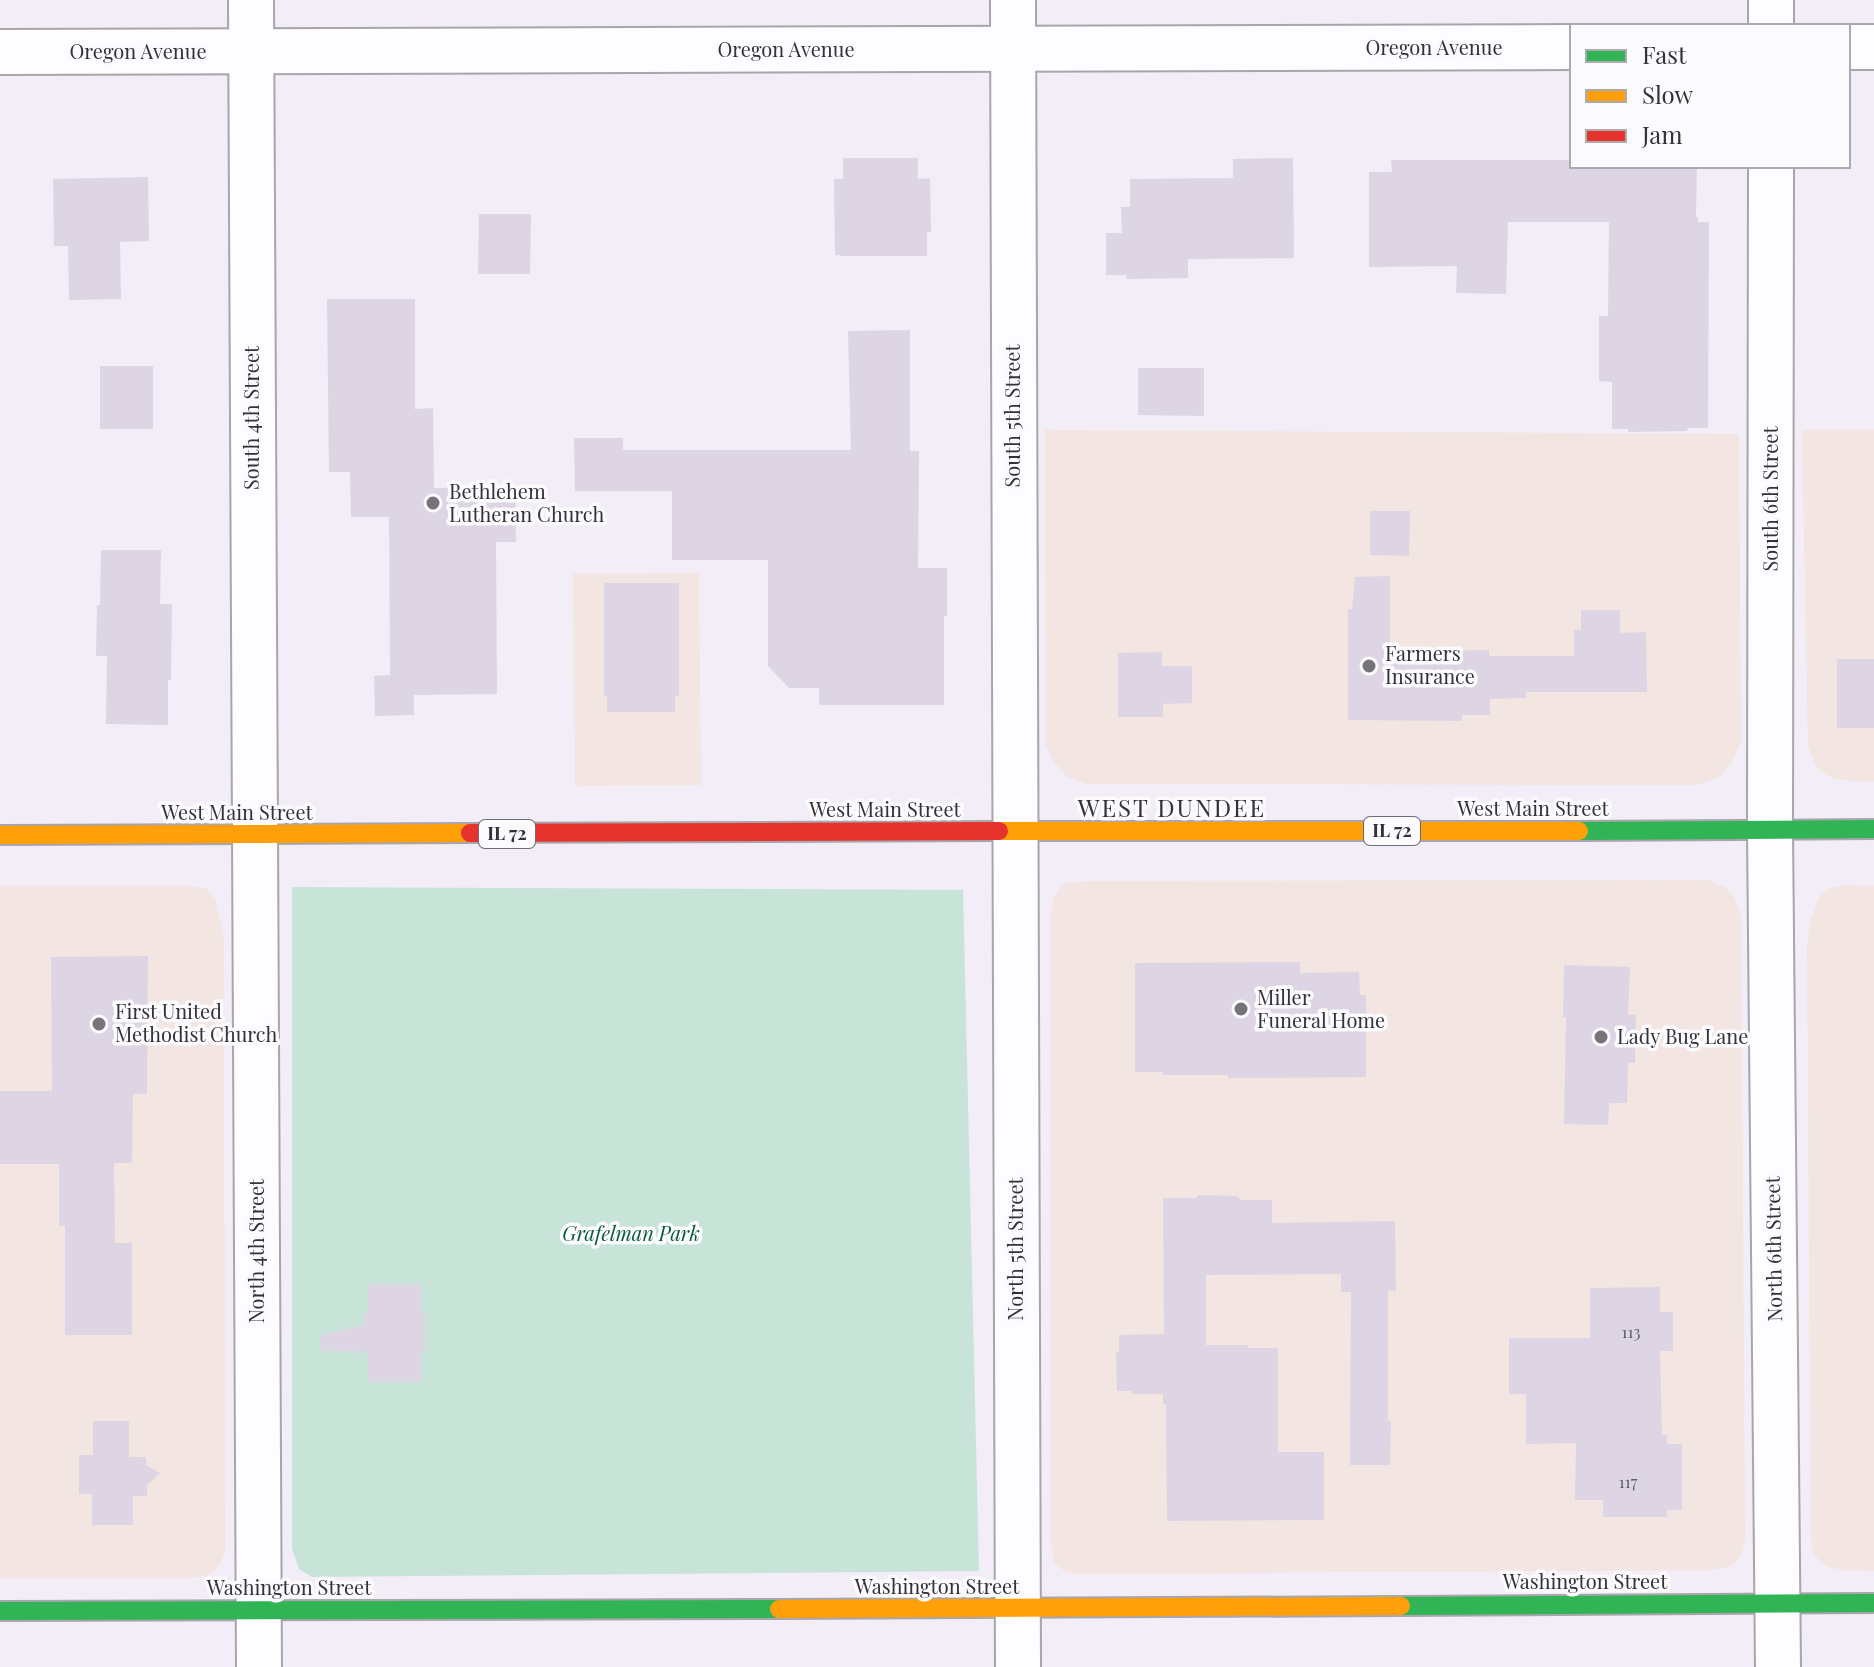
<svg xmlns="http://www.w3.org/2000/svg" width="1874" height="1667" font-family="'Playfair Display',serif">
  <rect width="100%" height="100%" fill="#f2edf6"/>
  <g fill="#f3e5e1">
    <polygon points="1045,430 1739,434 1741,741 1732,762 1719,777 1698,785 1087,784 1067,777 1053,761 1046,745"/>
    <polygon points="1802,430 1874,430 1874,781 1853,781 1832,778 1817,768 1808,747"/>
    <polygon points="699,573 701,785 575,786 573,574"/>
    <polygon points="1707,880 1725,887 1734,896 1741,916 1745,1539 1741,1555 1732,1566 1713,1570 1086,1574 1066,1572 1054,1563 1051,1543 1051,911 1054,897 1065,883 1088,881"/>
    <polygon points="1844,885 1874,886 1874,1571 1842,1570 1826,1566 1813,1554 1811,1538 1807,948 1810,923 1819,897 1829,888"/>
    <polygon points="0,886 193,886 207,889 216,900 224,940 225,1550 222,1560 211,1574 194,1578 0,1578"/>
  </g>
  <polygon fill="#c8e4d9" points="292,887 963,890 979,1571 312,1577 299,1569 292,1549"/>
  <g fill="#ddd5e3">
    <polygon points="843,158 918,158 918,179 930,178 931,232 927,232 927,256 840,256 840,255 835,255 834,179 843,179"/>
    <polygon points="1293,158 1294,258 1188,259 1188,278 1127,279 1126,275 1106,275 1106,233 1122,233 1121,207 1130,207 1130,179 1233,178 1233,159"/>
    <polygon points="1391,160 1572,160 1572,166 1697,166 1696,217 1698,217 1698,222 1709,222 1708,428 1688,428 1687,431 1628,432 1628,429 1612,429 1612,382 1599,381 1599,316 1608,316 1609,222 1508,222 1506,294 1456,293 1457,266 1369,267 1369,172 1392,172"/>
    <polygon points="148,177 149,241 120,242 121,299 69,300 68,246 54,246 53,179"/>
    <polygon points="479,214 531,214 530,274 478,274"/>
    <polygon points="327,299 415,299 415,409 433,408 434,488 515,487 516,542 496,542 497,694 414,695 414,715 375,716 374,676 390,675 389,517 351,517 350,472 329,472"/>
    <polygon points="910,330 910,451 919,451 918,568 947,568 947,616 944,616 944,705 819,705 819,688 789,688 768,666 768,560 672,560 672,491 575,491 574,438 623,438 623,450 851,450 848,331"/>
    <rect x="100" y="366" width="53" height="63"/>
    <polygon points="1138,368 1204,368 1204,416 1138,415"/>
    <polygon points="1370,511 1410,511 1409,556 1370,555"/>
    <polygon points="101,550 161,550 160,604 172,604 171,680 168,680 168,725 106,724 107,656 96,656 97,605 100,605"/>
    <polygon points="1390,576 1390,652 1489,650 1489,656 1574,656 1574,630 1581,630 1581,610 1620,610 1620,633 1646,632 1647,692 1526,692 1526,698 1490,699 1490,715 1462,715 1462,721 1348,720 1348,609 1352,609 1355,577"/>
    <polygon points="604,583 679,583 679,696 675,696 675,712 607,712 607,696 604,696"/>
    <polygon points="1162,652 1162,666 1192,666 1192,703 1163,704 1163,717 1118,717 1118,653"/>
    <rect x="1837" y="659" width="37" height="69"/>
    <polygon points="148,956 147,1094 133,1094 132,1163 114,1163 115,1243 132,1243 132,1335 65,1335 65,1226 59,1226 59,1164 0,1164 0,1091 52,1091 51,957"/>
    <polygon points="1300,962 1300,973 1359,972 1360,995 1366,995 1366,1077 1228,1078 1228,1075 1163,1075 1163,1072 1135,1072 1135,963"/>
    <polygon points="1564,965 1630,967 1628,1015 1636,1015 1635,1063 1628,1063 1627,1103 1609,1103 1608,1125 1564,1124 1566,1017 1563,1017"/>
    <polygon points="1198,1195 1237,1196 1241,1200 1272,1200 1272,1223 1395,1221 1396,1291 1388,1291 1388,1421 1391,1421 1390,1465 1350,1465 1351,1292 1341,1292 1341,1274 1206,1275 1206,1345 1248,1345 1248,1348 1278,1348 1278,1452 1324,1452 1324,1520 1167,1521 1166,1404 1163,1404 1163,1394 1132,1394 1132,1391 1117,1391 1116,1352 1119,1352 1119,1335 1164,1334 1163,1198 1196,1198"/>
    <polygon points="368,1284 421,1284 421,1312 425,1312 425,1351 421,1351 422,1382 368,1382 368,1353 364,1353 364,1351 321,1351 320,1335 364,1325 364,1313 368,1313"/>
    <polygon points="1660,1287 1660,1312 1673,1312 1673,1351 1660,1351 1662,1435 1667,1435 1667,1444 1682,1444 1682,1510 1667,1510 1667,1517 1603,1517 1603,1500 1575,1500 1576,1443 1526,1444 1526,1394 1509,1394 1509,1338 1590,1338 1590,1288"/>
    <polygon points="93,1421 129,1421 129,1457 146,1457 146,1465 160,1473 147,1485 147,1496 133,1496 133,1525 92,1525 92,1494 79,1494 79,1455 93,1455"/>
  </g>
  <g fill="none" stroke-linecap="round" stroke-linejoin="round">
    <defs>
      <g id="street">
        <polyline points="251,0 259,1667"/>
        <polyline points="1013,0 1018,1667"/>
        <polyline points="1771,0 1771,26"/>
        <polyline points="1848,47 1874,47"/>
        <polyline points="0,52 1572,47"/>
        <polyline points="1771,166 1770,831 1778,1667"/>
      </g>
      <g id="fast">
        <polyline points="1579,831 1874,829"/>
        <polyline points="1401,1606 1874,1603"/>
        <polyline points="0,1611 779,1609"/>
      </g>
      <g id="slow">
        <polyline points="999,831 1579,831"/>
        <polyline points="0,835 470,833"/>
        <polyline points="779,1609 1401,1606"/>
      </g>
      <polyline id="jam" points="470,833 999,831"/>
    </defs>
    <use href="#street" stroke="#a8a5ab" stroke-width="48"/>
    <use href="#fast" stroke="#a8a5ab" stroke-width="22"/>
    <use href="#slow" stroke="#a8a5ab" stroke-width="22"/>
    <use href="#jam" stroke="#a8a5ab" stroke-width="22"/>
    <use href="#street" stroke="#fdfcfe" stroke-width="44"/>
    <use href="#fast" stroke="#30b455" stroke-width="18"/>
    <use href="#slow" stroke="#ff9f0a" stroke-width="18"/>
    <use href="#jam" stroke="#e5322d" stroke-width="18"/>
  </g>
  <g fill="#76737a" stroke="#fbfafd" stroke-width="3">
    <circle cx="433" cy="503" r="8"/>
    <circle cx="1369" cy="666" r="8"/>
    <circle cx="1241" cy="1009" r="8"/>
    <circle cx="99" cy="1024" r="8"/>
    <circle cx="1601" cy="1037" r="8"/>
  </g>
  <g text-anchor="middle" stroke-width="7" stroke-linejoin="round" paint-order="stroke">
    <g font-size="16" fill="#605c64">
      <text x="1631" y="1338">113</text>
      <text x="1628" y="1488">117</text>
    </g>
    <g fill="#fbfafd" stroke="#706d72" stroke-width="2">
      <rect x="1364" y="817" width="56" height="28" rx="6"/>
      <rect x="479" y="820" width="56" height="28" rx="6"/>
    </g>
    <g font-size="18" font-weight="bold" fill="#343137">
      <text x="1392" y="837">IL 72</text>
      <text x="507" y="840">IL 72</text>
    </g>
    <g font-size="20" fill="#343137" stroke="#fbfafd">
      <text x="1434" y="55">Oregon Avenue</text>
      <text x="786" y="57">Oregon Avenue</text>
      <text x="138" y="59">Oregon Avenue</text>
      <text transform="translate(1013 416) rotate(-90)" y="7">South 5th Street</text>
      <text transform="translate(252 418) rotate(-90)" y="7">South 4th Street</text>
      <text transform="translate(1771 499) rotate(-90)" y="7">South 6th Street</text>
      <text x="1533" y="816">West Main Street</text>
      <text x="885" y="817">West Main Street</text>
      <text x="237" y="820">West Main Street</text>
      <text transform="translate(1016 1249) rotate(-90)" y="7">North 5th Street</text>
      <text transform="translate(1774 1249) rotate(-91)" y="7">North 6th Street</text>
      <text transform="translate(257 1251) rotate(-90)" y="7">North 4th Street</text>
      <text x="1585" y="1589">Washington Street</text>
      <text x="937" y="1594">Washington Street</text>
      <text x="289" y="1595">Washington Street</text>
    </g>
    <g font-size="20" fill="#343137" stroke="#fbfafd" text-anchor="start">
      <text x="449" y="499">Bethlehem<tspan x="449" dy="23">Lutheran Church</tspan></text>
      <text x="1385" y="661">Farmers<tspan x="1385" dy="23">Insurance</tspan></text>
      <text x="1257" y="1005">Miller<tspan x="1257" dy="23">Funeral Home</tspan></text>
      <text x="115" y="1019">First United<tspan x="115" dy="23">Methodist Church</tspan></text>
      <text x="1617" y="1044">Lady Bug Lane</text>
    </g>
    <g font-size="20" font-style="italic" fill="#0b593f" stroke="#fbfafd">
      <text x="631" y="1241">Grafelman Park</text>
    </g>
    <g font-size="24" letter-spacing="2" fill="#343137" stroke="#fbfafd">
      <text x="1172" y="817">WEST DUNDEE</text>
    </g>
  </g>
  <rect x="1570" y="24" width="280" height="144" fill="#fbfafd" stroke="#abaaae" stroke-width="2"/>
  <rect x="1586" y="50" width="40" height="12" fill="#30b455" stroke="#abaaae" stroke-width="2"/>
  <text x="1642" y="64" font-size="24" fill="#343137">Fast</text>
  <rect x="1586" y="90" width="40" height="12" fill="#ff9f0a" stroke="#abaaae" stroke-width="2"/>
  <text x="1642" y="104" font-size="24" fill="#343137">Slow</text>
  <rect x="1586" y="130" width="40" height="12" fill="#e5322d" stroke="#abaaae" stroke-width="2"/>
  <text x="1642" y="144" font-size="24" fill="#343137">Jam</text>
</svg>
